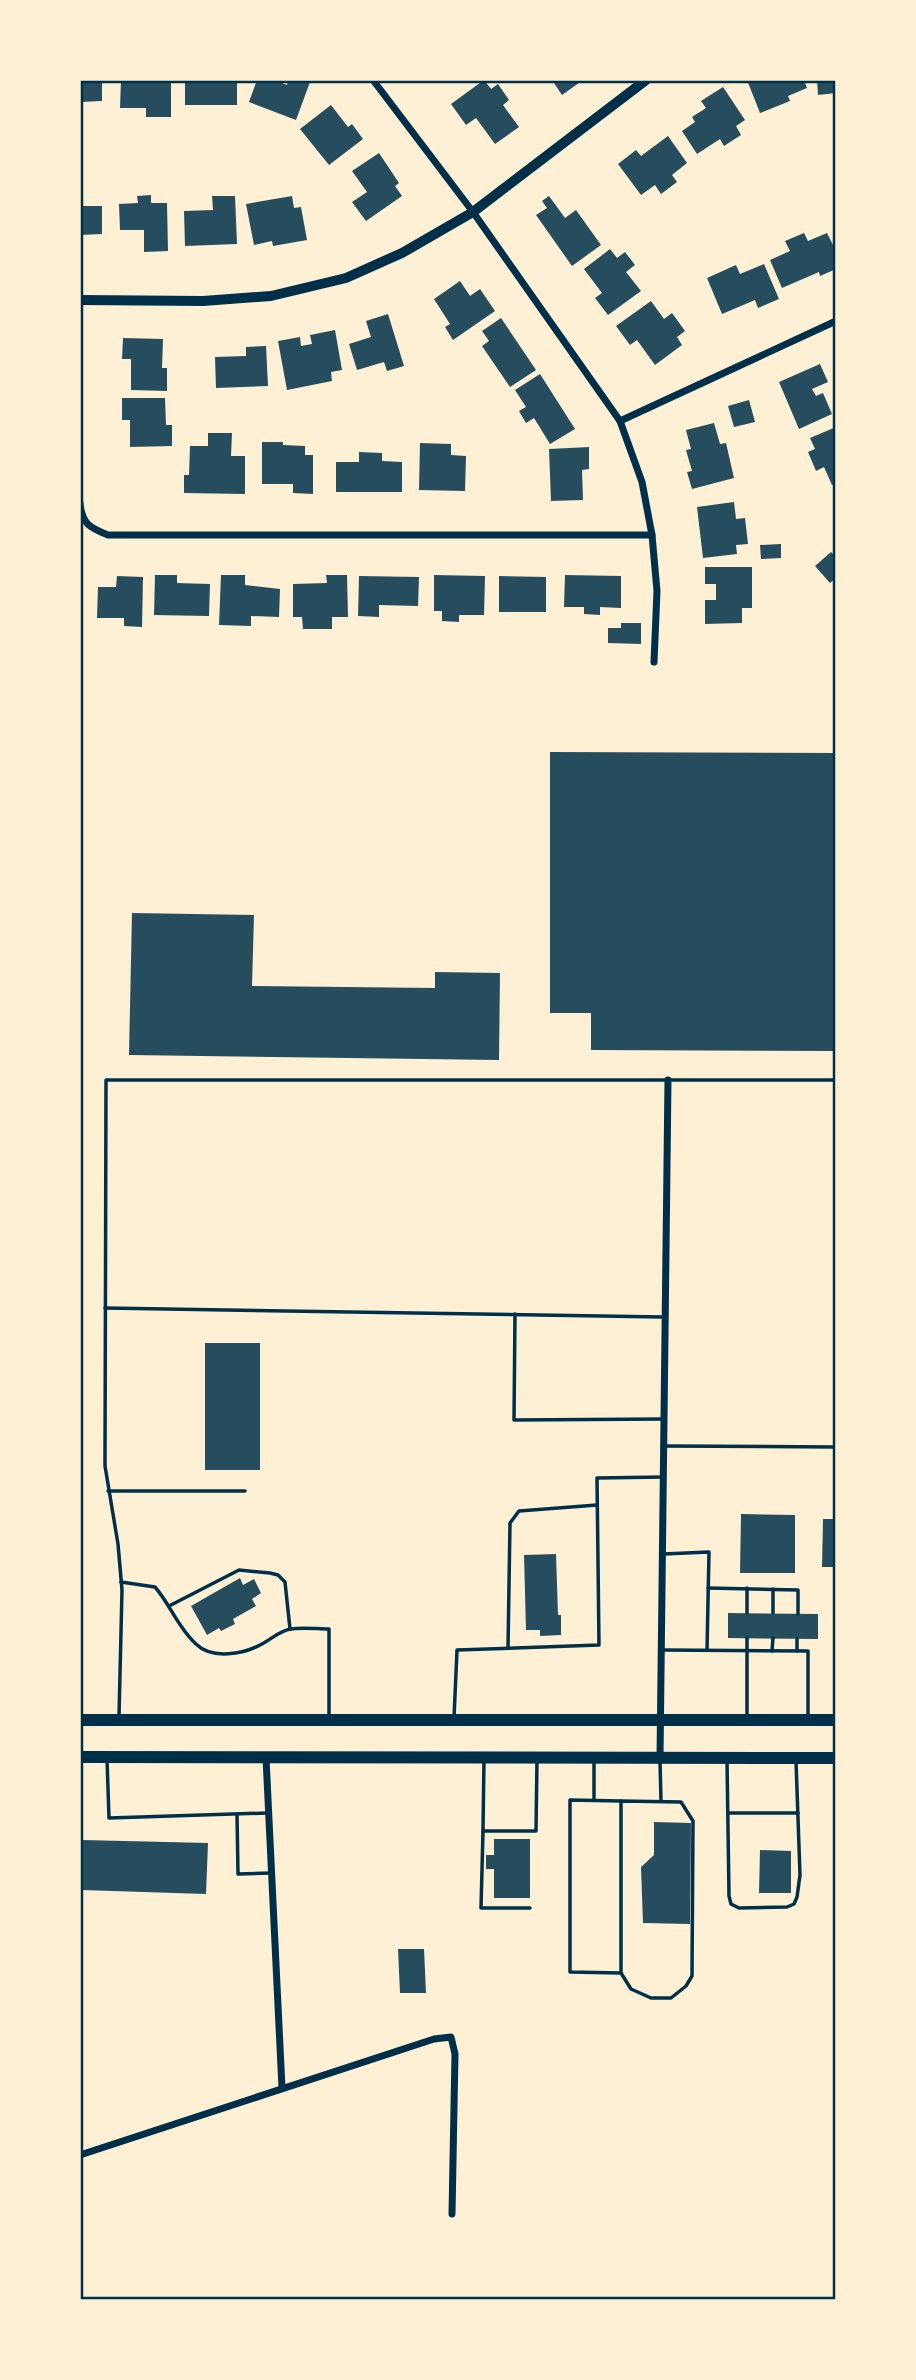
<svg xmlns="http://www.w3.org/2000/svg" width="916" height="2380" font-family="'Fira Sans Condensed',sans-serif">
  <rect width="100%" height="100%" fill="#fdf0d5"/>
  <g fill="#264d5e">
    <polygon points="80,80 102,80 102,101 80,102"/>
    <polygon points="121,80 171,80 171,117 146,117 146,108 120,108"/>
    <rect x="185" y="80" width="52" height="25"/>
    <polygon points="257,80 275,80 287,85 288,80 310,82 296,120 249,102"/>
    <polygon points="484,80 491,89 498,84 509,100 503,105 519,127 495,144 476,118 466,125 451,104"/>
    <polygon points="552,80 583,80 562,95"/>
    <polygon points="747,80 804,80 807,88 788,96 790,101 760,113"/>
    <polygon points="817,80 836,80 836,93 818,95"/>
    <polygon points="723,87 745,120 736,126 741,135 724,146 720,139 697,154 682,131 695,122 692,117 706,108 701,101"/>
    <polygon points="331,105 348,127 352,124 363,139 329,165 300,129"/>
    <polygon points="668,136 687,163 672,175 677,182 661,194 655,185 641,195 618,164 636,150 641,156"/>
    <polygon points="379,153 399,183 395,186 402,196 366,221 352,202 367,192 352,171"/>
    <polygon points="151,195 151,203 167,203 168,251 144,252 144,230 120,230 119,204 138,203 137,196"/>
    <polygon points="212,196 235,196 237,244 185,246 184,211 213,210"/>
    <polygon points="292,196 294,208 301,207 307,240 273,246 272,241 254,245 246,204"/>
    <polygon points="549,196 565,218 576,210 601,245 572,266 536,215 547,208 542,201"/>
    <polygon points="80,206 102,206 102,234 80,235"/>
    <polygon points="804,233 808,241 827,233 836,251 836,269 820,276 819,272 782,288 770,260 790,251 785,241"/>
    <polygon points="610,249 617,258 625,252 635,265 626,272 641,291 608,315 595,298 602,293 584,269"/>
    <polygon points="764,264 779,299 758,308 755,300 722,314 707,278 736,265 740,274"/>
    <polygon points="460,281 470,296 480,289 495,311 453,340 445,327 450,324 434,299"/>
    <polygon points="651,301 664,319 672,313 685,331 677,337 682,345 655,365 637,340 630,345 616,326"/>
    <polygon points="388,314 404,366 387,371 384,362 357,370 349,344 371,337 366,321"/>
    <polygon points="501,318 536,370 510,387 482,346 489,341 482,331"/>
    <polygon points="335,330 342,370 331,372 332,381 287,390 278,341 300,337 301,346 312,344 310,335"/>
    <polygon points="123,338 163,339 162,368 167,368 167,391 131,390 131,359 122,359"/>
    <polygon points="266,346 268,386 216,388 215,357 246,356 246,347"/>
    <polygon points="820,364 828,382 812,389 816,396 823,393 832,414 799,429 779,382"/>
    <polygon points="540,374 575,429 550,444 534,418 526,423 519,411 526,407 515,390"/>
    <polygon points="122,398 165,398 166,425 172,425 172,446 130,447 130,420 122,420"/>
    <polygon points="749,400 755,422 734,427 728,406"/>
    <polygon points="714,423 720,444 726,443 734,478 692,489 687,472 692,471 686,450 691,449 686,430"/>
    <polygon points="836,427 836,484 832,485 824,467 816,471 808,452 815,449 810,438"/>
    <polygon points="208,433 232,433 231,456 245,456 245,494 184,493 184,475 189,475 190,446 208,446"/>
    <polygon points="262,442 283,442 283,445 305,446 305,455 313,455 313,494 293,493 293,484 262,484"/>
    <polygon points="420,443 451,444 451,455 466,456 465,491 419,490"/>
    <polygon points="589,447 589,469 582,470 583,500 551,501 549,449"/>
    <polygon points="359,452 382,453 382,461 402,462 402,492 336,492 336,462 359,462"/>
    <polygon points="734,502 736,519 745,518 748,544 736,545 737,554 703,558 697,507"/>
    <polygon points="781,544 781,558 761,559 760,545"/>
    <polygon points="831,552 836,557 836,578 830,583 815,566"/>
    <polygon points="705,567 752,567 752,608 742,608 742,623 705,624 705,600 716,600 716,584 705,584"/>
    <polygon points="155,575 177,575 177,583 210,584 209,616 154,615"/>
    <polygon points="221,575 245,575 245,585 280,589 279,617 251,616 251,626 219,625"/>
    <polygon points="326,575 347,575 348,617 332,617 332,629 303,629 302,617 293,617 293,584 327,583"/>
    <polygon points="434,575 485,576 484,615 459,615 459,622 442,621 442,611 434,611"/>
    <polygon points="565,575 621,576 621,608 600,607 600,615 584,614 584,607 564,607"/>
    <polygon points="117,576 143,577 142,627 124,626 124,618 97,618 98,587 116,587"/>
    <polygon points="359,576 419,577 418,606 379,605 379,617 358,616"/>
    <polygon points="499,576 546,577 546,612 499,612"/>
    <polygon points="621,623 641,623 641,644 608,643 608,628 621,628"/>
    <polygon points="550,752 836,753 836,1051 591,1050 591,1013 550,1013"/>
    <polygon points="132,913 254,915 252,986 435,988 435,972 500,973 499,1060 129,1055"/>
    <rect x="205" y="1343" width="55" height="127"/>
    <polygon points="741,1514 795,1515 795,1573 740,1573"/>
    <polygon points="823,1519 836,1519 836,1567 822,1567"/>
    <polygon points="556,1554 558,1615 561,1615 561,1635 540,1636 540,1630 526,1630 524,1555"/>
    <polygon points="240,1578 243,1585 254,1579 261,1593 252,1599 256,1606 233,1619 235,1624 221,1631 219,1628 207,1635 191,1606"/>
    <polygon points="728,1613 818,1614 818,1639 728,1638"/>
    <polygon points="654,1822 691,1823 690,1924 643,1923 641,1867 654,1855"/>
    <polygon points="494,1839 530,1839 530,1898 494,1898 494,1869 486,1869 486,1855 494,1855"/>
    <polygon points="82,1840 208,1843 206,1894 81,1890"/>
    <polygon points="760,1850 791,1851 791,1893 759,1893"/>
    <polygon points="398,1949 424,1949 426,1993 400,1993"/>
  </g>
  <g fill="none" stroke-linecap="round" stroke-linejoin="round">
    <g stroke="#003049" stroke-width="3.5">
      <polyline points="105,1308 663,1317"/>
      <polyline points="515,1314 514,1420 662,1419"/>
      <polyline points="664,1446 836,1447"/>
      <polyline points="108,1491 245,1491"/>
      <polyline points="663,1554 709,1552 707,1650"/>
      <path d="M121,1582l34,5c15,17 23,41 41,57 16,16 48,10 66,0 9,-5 19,-14 29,-15 12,-2 26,0 38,0v87"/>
      <polyline points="708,1588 798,1590 798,1614"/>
      <polyline points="747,1588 747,1613"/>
      <polyline points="169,1606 239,1570 270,1573 278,1575 285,1582 290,1629"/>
      <polyline points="773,1613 773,1589"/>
      <polyline points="747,1638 747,1718"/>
      <polyline points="508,1648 510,1523 519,1511 597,1505"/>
      <polyline points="663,1650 808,1651 808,1718"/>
      <polyline points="772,1651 773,1638"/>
      <polyline points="797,1651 797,1639"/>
      <polyline points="119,1716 122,1590 118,1544 105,1466 106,1080 836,1080"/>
      <polyline points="454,1718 457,1650 599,1645 597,1478 664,1477"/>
      <polyline points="107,1759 109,1818 267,1813"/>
      <polyline points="484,1759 483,1831 536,1831 537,1759"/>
      <polyline points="594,1760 594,1800"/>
      <polyline points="727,1760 729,1896 731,1904 739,1908 787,1907 794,1904 797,1897 800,1875 796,1761"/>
      <polyline points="660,1761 661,1801"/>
      <polygon points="621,1801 681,1802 693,1821 692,1976 686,1986 671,1998 651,1998 631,1989 621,1973"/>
      <polyline points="621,1801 570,1800 570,1972 621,1973"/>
      <polyline points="728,1813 798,1813"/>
      <polyline points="237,1814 238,1874 271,1873"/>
      <polyline points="483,1831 481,1908 530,1908"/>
    </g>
    <g stroke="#003049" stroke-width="7">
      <polyline points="373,80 473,212 620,421 642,482 652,535 657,591 654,662"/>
      <polyline points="620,421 836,321"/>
      <path d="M80,503c2,21 10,25 28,32h544"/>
      <polyline points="266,1758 282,2088"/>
      <polyline points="660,1758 668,1080"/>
      <polyline points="80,2155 434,2039 451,2037 455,2054 452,2214"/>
    </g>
    <polyline stroke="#003049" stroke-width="10" points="80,300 203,301 271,296 346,278 402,253 473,212 646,80"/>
    <g stroke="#003049" stroke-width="12">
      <polyline points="80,1720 836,1720"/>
      <polyline points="80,1757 836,1758"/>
    </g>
  </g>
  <rect width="916" height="2380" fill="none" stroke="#fdf0d5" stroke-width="164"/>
  <rect x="82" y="82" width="752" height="2216" fill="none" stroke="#003049" stroke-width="2.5"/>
</svg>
